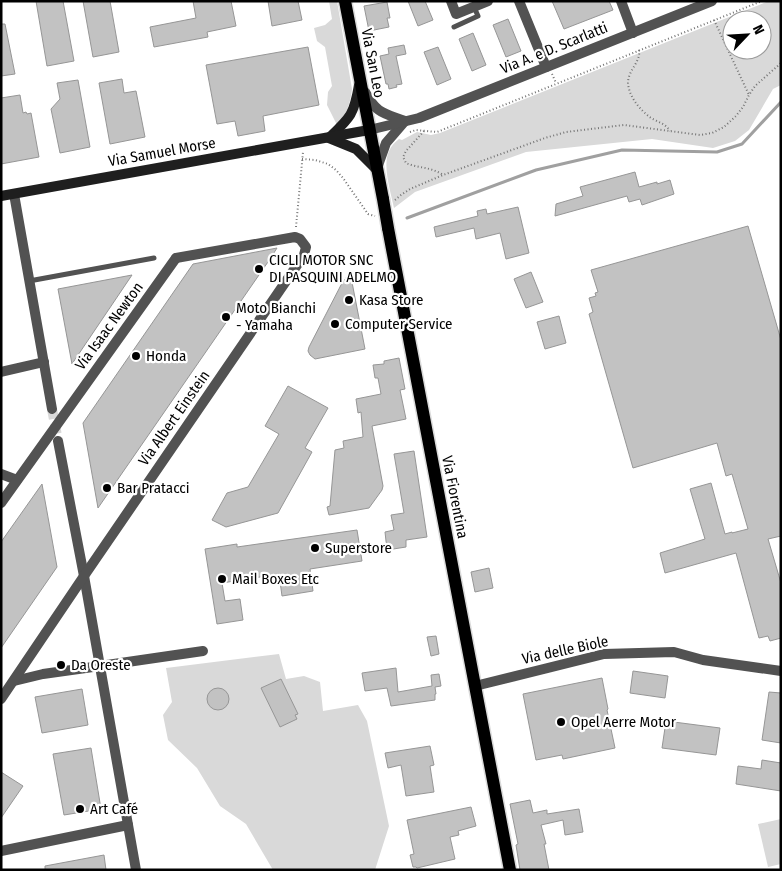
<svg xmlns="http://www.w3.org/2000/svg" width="782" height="871" font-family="'Fira Sans Condensed',sans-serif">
  <rect width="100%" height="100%" fill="#fff"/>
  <g fill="#d9d9d9" fill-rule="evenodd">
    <path d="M329,1h8l15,88c-2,16 -5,24 -15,36l-10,-20 1,-13 4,-6 -7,-39 -8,-6 -3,-13 11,-3 7,-6z"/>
    <path d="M769,1h12v84l-8,4 -24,41 -14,11 -22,7 -61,-9 -126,13 -111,40 -21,16c-3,-15 -12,-42 -5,-57 2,-5 6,-9 10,-12l3,1 15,-8 14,3 9,-2zM732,20h30v30h-30z"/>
    <polygon points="279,654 286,679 304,676 320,682 323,711 358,705 367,721 389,826 375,870 273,870 246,824 220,806 197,768 168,740 163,715 172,702 166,668"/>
    <polygon points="781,819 781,864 768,867 758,824"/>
  </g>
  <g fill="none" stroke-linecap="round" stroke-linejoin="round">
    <polyline stroke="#a0a0a0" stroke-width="3" points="407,218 536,170 622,150 717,152 742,144 781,102"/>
  </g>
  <g fill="#c2c2c2" stroke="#969696">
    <polygon points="36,1 63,1 74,61 47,66"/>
    <polygon points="83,1 110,1 119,52 93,57"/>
    <polygon points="193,1 231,1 236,26 207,32 208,37 154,47 150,27 196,18"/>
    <polygon points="268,1 298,1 302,20 272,26"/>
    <polygon points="408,1 425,1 433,20 418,26"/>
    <polygon points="552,1 609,1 613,10 564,29"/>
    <polygon points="387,2 390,18 387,18 389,27 369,31 364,6"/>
    <polygon points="508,19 521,51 506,57 493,25"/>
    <polygon points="1,24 5,24 15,74 1,76"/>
    <polygon points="473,33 486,65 472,71 459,39"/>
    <polygon points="404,45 406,54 396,56 402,84 396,85 397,87 389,89 388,84 386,84 380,56 389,54 388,48"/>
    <polygon points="308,47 319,105 263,116 265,131 238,136 235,121 217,124 206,65"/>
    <polygon points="438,47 451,79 437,85 424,52"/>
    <polygon points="122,79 124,93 136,91 145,137 110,144 99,83"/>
    <polygon points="78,80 90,147 60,153 51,109 60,99 57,83"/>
    <polygon points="20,95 23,113 26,112 27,114 31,113 39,157 1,164 1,98"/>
    <polygon points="635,172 639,187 657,182 657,184 670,180 674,194 642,205 640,199 629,202 627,196 555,216 556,204 583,196 580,187"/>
    <polygon points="518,207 529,253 506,259 500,233 476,239 474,228 436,237 434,227 478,216 477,211 486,209 487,214"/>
    <polygon points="748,226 781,340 781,536 768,539 781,583 781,638 770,641 768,636 759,638 736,553 665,573 660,553 705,539 690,489 711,483 725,534 732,532 732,533 748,529 732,474 726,476 717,443 633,468 589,314 593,312 589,298 596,296 595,293 598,292 591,270"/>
    <polygon points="277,248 270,259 98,508 83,423 193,264"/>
    <polygon points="350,272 365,349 315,359 310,355 308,351 309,347 341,285"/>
    <polygon points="531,272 543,302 526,308 514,279"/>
    <polygon points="132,275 72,364 58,289"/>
    <polygon points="559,316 566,343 545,349 537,322"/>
    <polygon points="399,358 405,389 400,390 406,419 372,426 383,486 382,490 369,508 329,515 327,507 330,506 335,450 344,448 343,441 363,437 361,412 358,413 356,399 381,394 378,378 375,378 373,365 384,364 384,361"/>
    <polygon points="288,386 328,408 305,448 312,452 278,513 226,527 212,520 227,493 248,487 279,434 265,426"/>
    <polygon points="414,451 427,537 406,540 406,547 387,550 385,532 394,530 391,515 404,513 394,454"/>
    <polygon points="42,484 57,567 1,648 1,542"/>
    <polygon points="357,530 362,561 310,569 313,591 282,596 279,574 222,583 225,601 240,599 243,620 217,624 205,549 237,544 237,547"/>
    <polygon points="489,568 493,588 475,592 471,572"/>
    <polygon points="436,636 439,654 431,656 427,637"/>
    <polygon points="396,668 398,692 432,686 431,675 439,674 441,686 435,687 436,694 435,694 435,700 391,706 387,688 365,691 362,673"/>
    <polygon points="633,671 668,676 665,698 630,693"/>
    <polygon points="602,678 608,709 607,710 615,748 563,759 562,755 536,760 523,694"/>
    <polygon points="281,679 298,714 295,715 297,719 280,727 261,688"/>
    <circle cx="218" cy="699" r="11"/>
    <polygon points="82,689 88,725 42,733 35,697"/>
    <polygon points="769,692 781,693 781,743 762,740"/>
    <polygon points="666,721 720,728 716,755 662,748"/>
    <polygon points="430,746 434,765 430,766 434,792 406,796 401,765 388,768 385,753"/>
    <polygon points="91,748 101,809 64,815 53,754"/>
    <polygon points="762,760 781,763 781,791 736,784 738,766 761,769"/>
    <polygon points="1,772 23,786 1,818"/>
    <polygon points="530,800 533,813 547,810 547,814 579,809 583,832 565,835 563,820 541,825 546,844 544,844 549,870 520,870 516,845 518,844 510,804"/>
    <polygon points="471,807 476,826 458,831 459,835 450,837 455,859 417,868 416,867 413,867 410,855 414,854 407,820"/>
    <polygon points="104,855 106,870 45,870 45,866"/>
  </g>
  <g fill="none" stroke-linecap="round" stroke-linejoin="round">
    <polyline stroke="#d9d9d9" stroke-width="10" stroke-dasharray="10 5" stroke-linecap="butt" points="52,409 58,441"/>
    <defs>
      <g id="primary">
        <polyline points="345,1 383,199"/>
        <polyline points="388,228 510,870"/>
      </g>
    </defs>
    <use href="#primary" stroke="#dbdbdb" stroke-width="15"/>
    <g stroke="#747474" stroke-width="2" stroke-dasharray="1 2.5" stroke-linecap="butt">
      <polyline points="714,20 749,95"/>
      <path d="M639,50c2,12 -11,20 -11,33 1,14 12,27 23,35 7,4 15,6 19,13"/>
      <polyline points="552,74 556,83"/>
      <path d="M424,131l-18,20 -3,6 3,6c11,5 26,4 37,12"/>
      <polyline points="410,132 416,130 437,132 762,1"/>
      <polyline points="302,159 315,160 328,164 336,170 343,178 368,214 375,216"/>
      <polyline points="395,200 401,195 410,189 443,175 545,138 566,132 624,125 700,135 712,133 724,127 736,116 743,107 749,95 755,86 781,63"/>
      <polyline points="296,227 303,152"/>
    </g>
    <g stroke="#525252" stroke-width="5">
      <polyline points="454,27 478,16 474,7"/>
      <polyline points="29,281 154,258"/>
    </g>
    <g stroke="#525252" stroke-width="10">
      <polyline points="451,1 456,14 488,1"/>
      <polyline points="519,1 546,67"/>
      <polyline points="621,1 633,33"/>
      <path d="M365,92c12,22 18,21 40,29l-19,22 -9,25"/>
      <polyline points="369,130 419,118 712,1"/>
      <polyline points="14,194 52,409"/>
      <polyline points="1,372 44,362"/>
      <polyline points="58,441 84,576 136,870"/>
      <polyline points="1,474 17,480"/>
      <polyline points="14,681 43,674 100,666 203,651"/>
      <polyline points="475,686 604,654 674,652 703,660 781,671"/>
      <polyline points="1,699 84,576 304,255 306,247 300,239 295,237 176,258"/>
      <polyline points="1,851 128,825"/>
    </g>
    <g stroke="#1f1f1f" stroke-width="10">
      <path d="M359,85c-5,30 -9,33 -30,53l27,11 20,20"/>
      <polyline points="1,196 369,130"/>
    </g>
    <use href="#primary" stroke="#000" stroke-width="12"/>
    <defs>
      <polyline id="primary-bridge" points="383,199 388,228"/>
    </defs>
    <use href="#primary-bridge" stroke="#dbdbdb" stroke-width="15" stroke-linecap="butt"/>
    <polyline stroke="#525252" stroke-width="10" points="1,503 176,258"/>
    <use href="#primary-bridge" stroke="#000" stroke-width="12"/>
  </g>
  <g fill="#000" stroke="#fff" stroke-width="2">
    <circle cx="259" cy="269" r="5"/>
    <circle cx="349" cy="300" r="5"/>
    <circle cx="226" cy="317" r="5"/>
    <circle cx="335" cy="324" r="5"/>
    <circle cx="136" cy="356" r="5"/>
    <circle cx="107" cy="488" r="5"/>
    <circle cx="315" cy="548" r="5"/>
    <circle cx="222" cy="579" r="5"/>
    <circle cx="61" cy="665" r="5"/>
    <circle cx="561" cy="722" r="5"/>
    <circle cx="80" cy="809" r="5"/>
  </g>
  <g text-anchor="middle" stroke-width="4.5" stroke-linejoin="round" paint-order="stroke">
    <g font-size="15" fill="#000" stroke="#fff">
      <text transform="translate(554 48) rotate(-22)" y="5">Via A. e D. Scarlatti</text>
      <text transform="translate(373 63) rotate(79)" y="5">Via San Leo</text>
      <text transform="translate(162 152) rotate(-10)" y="5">Via Samuel Morse</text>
      <text transform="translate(109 326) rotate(-54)" y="5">Via Isaac Newton</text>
      <text transform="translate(174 418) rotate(-55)" y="5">Via Albert Einstein</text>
      <text transform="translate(455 497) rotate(79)" y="5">Via Fiorentina</text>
      <text transform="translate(565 650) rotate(-12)" y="5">Via delle Biole</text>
    </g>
    <g font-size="15" fill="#000" stroke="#fff" text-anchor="start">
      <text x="269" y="265">CICLI MOTOR SNC<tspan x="269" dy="17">DI PASQUINI ADELMO</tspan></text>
      <text x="359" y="305">Kasa Store</text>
      <text x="236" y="313">Moto Bianchi<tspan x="236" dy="17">- Yamaha</tspan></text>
      <text x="345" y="329">Computer Service</text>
      <text x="146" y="361">Honda</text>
      <text x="117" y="493">Bar Pratacci</text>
      <text x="325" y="553">Superstore</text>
      <text x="232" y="584">Mail Boxes Etc</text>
      <text x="71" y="670">Da Oreste</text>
      <text x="571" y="727">Opel Aerre Motor</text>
      <text x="90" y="814">Art Café</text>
    </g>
  </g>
  <rect width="782" height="871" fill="none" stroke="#000000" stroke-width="5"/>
  <g transform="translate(747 35) rotate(65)"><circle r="24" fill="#ffffff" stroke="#999999"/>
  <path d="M0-4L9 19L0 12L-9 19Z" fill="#000000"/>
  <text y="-8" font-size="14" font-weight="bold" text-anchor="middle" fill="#000000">N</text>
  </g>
</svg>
